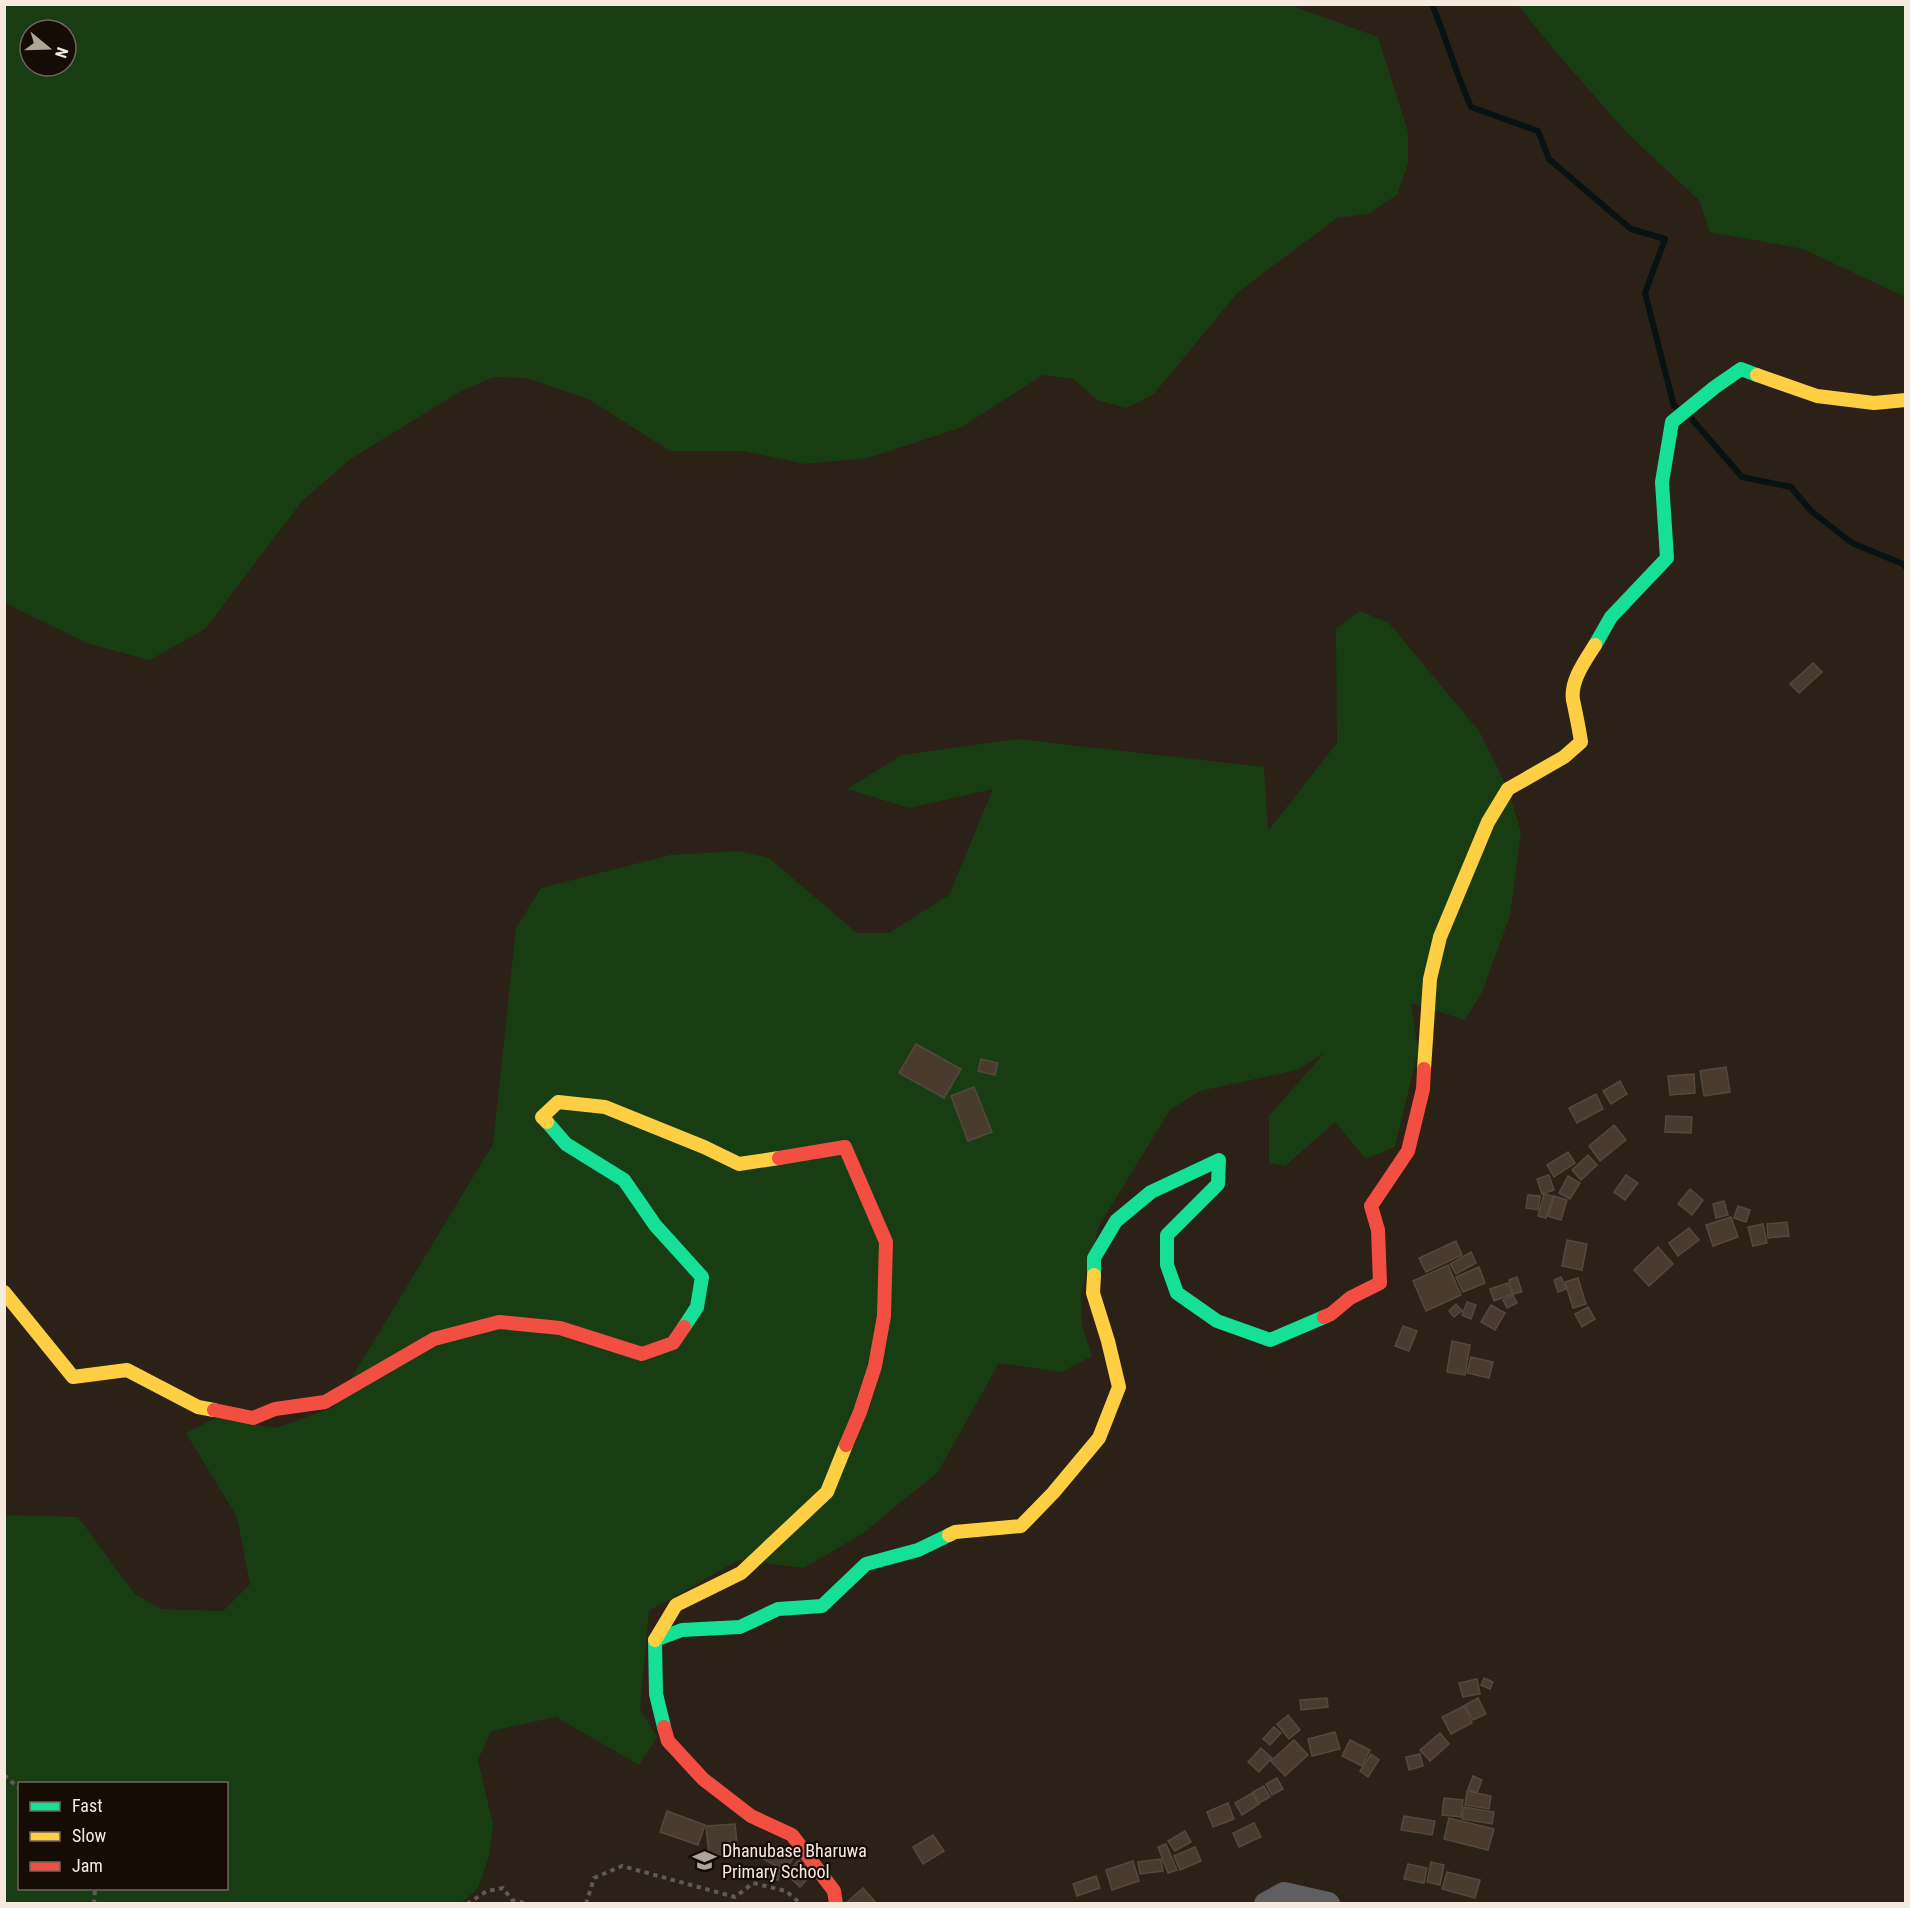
<svg xmlns="http://www.w3.org/2000/svg" width="1910" height="1908" font-family="'Roboto Condensed',sans-serif">
  <rect width="100%" height="100%" fill="#2b2116"/>
  <g fill="#183d12" fill-rule="evenodd">
    <path d="M4,5h1286l88,32 30,95v32l-11,31 -29,19 -31,4 -99,74 -84,102 -28,14 -29,-8 -24,-21 -30,-4 -83,53 -92,30 -63,6 -62,-13h-73l-80,-51 -63,-22 -33,-1 -31,13 -111,68 -49,42 -98,129 -55,31 -61,-16 -84,-41zM30,30h36v36h-36z"/>
    <polygon points="1518,5 1905,5 1905,297 1803,249 1710,232 1699,200 1629,135 1560,57"/>
    <path d="M1360,611l29,12 90,108 29,58 13,43 -11,84 -28,76 -17,28 -54,-17 7,48 -23,96 -29,12 -31,-37 -50,44 -16,-3v-47l55,-63 -27,17 -97,21 -30,19 -71,116 -18,68 1,31 10,31 -30,16 -63,-9 -61,109 -76,62 -58,34 -65,-8 -90,51 -9,98 17,28 -18,28 -83,-48 -65,14 -13,29 15,65 -4,32 -11,31 -16,15h-457l-1,-386 8,-2 66,2 57,77 26,15 62,2 27,-27 -13,-67 -51,-84 30,-15 60,10 58,-21 159,-263 23,-216 25,-40 129,-33 69,-4 30,7 88,75h32l60,-38 44,-106 -84,19 -62,-19 55,-34 115,-16 247,28 4,64 69,-88 -1,-115zM20,1784h206v104h-206z"/>
  </g>
  <g fill="none" stroke-linecap="round" stroke-linejoin="round">
    <g stroke="#081213" stroke-width="6">
      <path d="M1432,4c14,34 24,69 39,103l67,24 11,28 42,36 40,34 34,10 -20,54 29,113 2,1"/>
      <polyline points="1691,418 1742,477 1791,487 1811,511 1852,543 1903,564 1906,568"/>
    </g>
  </g>
  <g fill="#493c2f" stroke="#534941" stroke-width="1.5">
    <polygon points="1813,663 1822,672 1799,693 1790,684"/>
    <polygon points="916,1044 961,1069 944,1098 899,1073"/>
    <polygon points="981,1059 998,1063 995,1075 978,1071"/>
    <polygon points="1726,1067 1730,1092 1704,1096 1700,1071"/>
    <polygon points="1694,1074 1695,1093 1670,1095 1668,1076"/>
    <polygon points="1620,1081 1627,1094 1611,1104 1603,1091"/>
    <polygon points="974,1087 992,1132 968,1141 951,1096"/>
    <polygon points="1596,1094 1603,1109 1577,1123 1569,1108"/>
    <polygon points="1666,1116 1692,1117 1691,1133 1665,1132"/>
    <polygon points="1614,1125 1626,1140 1600,1161 1589,1146"/>
    <polygon points="1568,1152 1575,1163 1554,1177 1547,1165"/>
    <polygon points="1588,1155 1597,1165 1581,1180 1572,1170"/>
    <polygon points="1549,1175 1554,1190 1542,1194 1537,1179"/>
    <polygon points="1626,1175 1638,1183 1625,1200 1614,1192"/>
    <polygon points="1568,1176 1580,1183 1570,1199 1559,1193"/>
    <polygon points="1690,1189 1703,1200 1692,1215 1678,1204"/>
    <polygon points="1544,1194 1553,1196 1546,1218 1538,1216"/>
    <polygon points="1528,1195 1540,1196 1538,1210 1526,1208"/>
    <polygon points="1554,1196 1567,1200 1561,1220 1548,1216"/>
    <polygon points="1724,1201 1728,1215 1716,1218 1713,1204"/>
    <polygon points="1738,1206 1750,1210 1746,1222 1734,1218"/>
    <polygon points="1731,1217 1738,1237 1713,1246 1706,1225"/>
    <polygon points="1787,1222 1789,1236 1768,1238 1767,1224"/>
    <polygon points="1763,1224 1767,1243 1753,1246 1748,1227"/>
    <polygon points="1689,1228 1699,1240 1678,1256 1669,1243"/>
    <polygon points="1567,1240 1587,1244 1582,1270 1562,1266"/>
    <polygon points="1456,1241 1462,1255 1426,1272 1419,1258"/>
    <polygon points="1658,1247 1673,1264 1649,1286 1634,1270"/>
    <polygon points="1471,1252 1476,1263 1456,1274 1450,1264"/>
    <polygon points="1448,1265 1461,1295 1426,1311 1413,1281"/>
    <polygon points="1479,1267 1485,1283 1463,1292 1456,1277"/>
    <polygon points="1517,1277 1522,1292 1513,1294 1509,1280"/>
    <polygon points="1561,1277 1566,1289 1558,1292 1554,1280"/>
    <polygon points="1578,1278 1586,1304 1573,1308 1565,1282"/>
    <polygon points="1508,1283 1512,1294 1494,1301 1490,1289"/>
    <polygon points="1513,1295 1517,1303 1507,1308 1503,1300"/>
    <polygon points="1467,1302 1476,1305 1471,1319 1462,1315"/>
    <polygon points="1456,1304 1462,1311 1454,1317 1449,1311"/>
    <polygon points="1491,1305 1505,1313 1495,1330 1481,1322"/>
    <polygon points="1588,1307 1595,1319 1582,1327 1575,1314"/>
    <polygon points="1403,1326 1417,1331 1409,1351 1395,1346"/>
    <polygon points="1452,1341 1470,1345 1465,1375 1447,1372"/>
    <polygon points="1471,1357 1493,1362 1489,1378 1467,1373"/>
    <polygon points="1484,1678 1493,1682 1490,1689 1481,1685"/>
    <polygon points="1477,1679 1480,1694 1463,1697 1459,1683"/>
    <polygon points="1327,1698 1328,1707 1301,1710 1300,1700"/>
    <polygon points="1478,1698 1486,1714 1473,1720 1465,1705"/>
    <polygon points="1464,1706 1472,1723 1451,1734 1442,1717"/>
    <polygon points="1288,1715 1300,1730 1289,1739 1277,1724"/>
    <polygon points="1274,1727 1281,1733 1270,1745 1263,1739"/>
    <polygon points="1335,1732 1340,1749 1312,1756 1308,1739"/>
    <polygon points="1440,1733 1449,1744 1430,1761 1420,1750"/>
    <polygon points="1294,1740 1308,1755 1285,1776 1271,1761"/>
    <polygon points="1350,1740 1370,1750 1362,1766 1342,1756"/>
    <polygon points="1261,1748 1272,1758 1259,1772 1248,1762"/>
    <polygon points="1371,1754 1379,1760 1368,1777 1360,1771"/>
    <polygon points="1420,1754 1423,1766 1409,1770 1406,1757"/>
    <polygon points="1473,1776 1482,1780 1477,1793 1468,1789"/>
    <polygon points="1277,1778 1283,1789 1272,1795 1266,1784"/>
    <polygon points="1264,1786 1270,1797 1259,1803 1253,1792"/>
    <polygon points="1467,1791 1491,1796 1489,1809 1465,1805"/>
    <polygon points="1252,1793 1259,1804 1242,1815 1235,1803"/>
    <polygon points="1444,1798 1463,1800 1461,1817 1442,1815"/>
    <polygon points="1228,1803 1234,1819 1213,1827 1207,1812"/>
    <polygon points="1464,1807 1494,1812 1492,1824 1462,1819"/>
    <polygon points="667,1811 705,1825 698,1845 660,1832"/>
    <polygon points="1404,1816 1435,1821 1432,1835 1401,1830"/>
    <polygon points="1449,1818 1494,1829 1488,1850 1444,1839"/>
    <polygon points="1254,1823 1261,1837 1239,1847 1233,1833"/>
    <polygon points="735,1824 738,1853 709,1856 706,1826"/>
    <polygon points="1185,1831 1191,1842 1175,1851 1168,1841"/>
    <polygon points="933,1835 944,1851 923,1864 913,1847"/>
    <polygon points="768,1843 794,1856 786,1871 761,1858"/>
    <polygon points="1166,1844 1177,1870 1168,1873 1158,1847"/>
    <polygon points="1195,1847 1201,1861 1180,1870 1174,1856"/>
    <polygon points="1161,1859 1163,1871 1140,1874 1138,1862"/>
    <polygon points="799,1860 813,1873 800,1887 786,1874"/>
    <polygon points="1133,1861 1139,1881 1112,1890 1106,1870"/>
    <polygon points="1431,1862 1444,1865 1440,1885 1427,1882"/>
    <polygon points="1408,1864 1427,1868 1424,1883 1404,1879"/>
    <polygon points="771,1868 781,1870 778,1880 769,1878"/>
    <polygon points="1447,1872 1480,1880 1475,1898 1442,1889"/>
    <polygon points="1096,1876 1100,1888 1077,1896 1073,1884"/>
    <polygon points="863,1888 877,1904 846,1904 846,1903"/>
  </g>
  <g fill="none" stroke-linecap="round" stroke-linejoin="round">
    <g stroke="#5e5b57" stroke-width="4" stroke-dasharray="4.5 4.5" stroke-linecap="butt">
      <polyline points="4,1775 20,1789"/>
      <polyline points="94,1904 95,1888"/>
      <polyline points="467,1904 487,1891 503,1888 512,1900 528,1904"/>
      <polyline points="586,1904 594,1878 622,1866 735,1897 753,1883 786,1891 801,1904"/>
    </g>
    <polyline stroke="#5f5f61" stroke-width="24" points="1266,1904 1284,1894 1328,1904"/>
    <g stroke="#16e098" stroke-width="14">
      <polyline points="1595,645 1611,617 1667,558 1662,482 1672,422 1715,387 1741,369 1757,375"/>
      <polyline points="547,1122 566,1144 624,1180 655,1225 702,1277 697,1307 684,1327"/>
      <polyline points="1094,1275 1094,1258 1116,1221 1151,1192 1219,1160 1218,1184 1167,1235 1167,1265 1177,1293 1217,1321 1270,1340 1324,1317"/>
      <polyline points="664,1727 656,1694 655,1640 682,1630 740,1627 778,1609 822,1606 866,1564 918,1550 949,1535"/>
    </g>
    <g stroke="#ffcf43" stroke-width="14">
      <polyline points="1757,375 1817,396 1874,403 1906,400"/>
      <path d="M1424,1069l6,-90 10,-42 48,-115 20,-33 56,-32 17,-15c-2,-14 -5,-28 -8,-42 -3,-19 12,-39 22,-55"/>
      <polyline points="547,1122 542,1117 558,1102 605,1107 704,1147 739,1164 779,1158"/>
      <polyline points="4,1292 73,1377 127,1370 198,1407 214,1410"/>
      <polyline points="949,1535 955,1532 1021,1526 1053,1493 1099,1438 1119,1387 1108,1341 1093,1293 1094,1275"/>
      <polyline points="655,1640 676,1605 741,1573 827,1492 846,1445"/>
    </g>
    <g stroke="#f24e42" stroke-width="14">
      <polyline points="779,1158 845,1147 886,1242 884,1316 875,1366 860,1412 846,1445"/>
      <polyline points="1324,1317 1331,1314 1350,1298 1380,1283 1378,1230 1371,1206 1408,1151 1423,1089 1424,1069"/>
      <polyline points="214,1410 253,1418 275,1409 325,1402 434,1339 499,1322 560,1328 642,1354 673,1343 684,1327"/>
      <polyline points="664,1727 668,1741 703,1779 751,1816 792,1835 834,1891 836,1904"/>
    </g>
  </g>
  <defs>
    <symbol id="school-bare" viewBox="-9 -9 18 18"><path d="M0-5L7-2L0 1L-7-2ZM-4 1L0 2.5L4 1V4Q0 6-4 4Z" fill="#afa498" stroke="#150d05" stroke-width="2.5" paint-order="stroke"/></symbol>
  </defs>
  <g fill-rule="evenodd">
    <use href="#school-bare" x="688" y="1844" width="33" height="33"/>
  </g>
  <g text-anchor="middle" stroke-width="4.5" stroke-linejoin="round" paint-order="stroke">
    <g font-size="18" fill="#f6eade" stroke="#150d05" text-anchor="start">
      <text x="722" y="1857">Dhanubase Bharuwa<tspan x="722" dy="21">Primary School</tspan></text>
    </g>
  </g>
  <rect width="1910" height="1908" fill="none" stroke="#f6eade" stroke-width="12"/>
  <rect x="18" y="1782" width="210" height="108" fill="#150d05" stroke="#6f655c" stroke-width="1.5"/>
  <rect x="30" y="1802" width="30" height="9" fill="#16e098" stroke="#6f655c" stroke-width="1.5"/>
  <text x="72" y="1812" font-size="18" fill="#f6eade">Fast</text>
  <rect x="30" y="1832" width="30" height="9" fill="#ffcf43" stroke="#6f655c" stroke-width="1.5"/>
  <text x="72" y="1842" font-size="18" fill="#f6eade">Slow</text>
  <rect x="30" y="1862" width="30" height="9" fill="#f24e42" stroke="#6f655c" stroke-width="1.5"/>
  <text x="72" y="1872" font-size="18" fill="#f6eade">Jam</text>
  <g transform="translate(48 48) rotate(109)"><circle r="28" fill="#150d05" stroke="#6f655c" stroke-width="1.5"/>
  <path d="M0-4.5L10 22L0 15L-10 22Z" fill="#afa498"/>
  <text y="-9" font-size="16" font-weight="bold" text-anchor="middle" fill="#f6eade">N</text>
  </g>
</svg>
